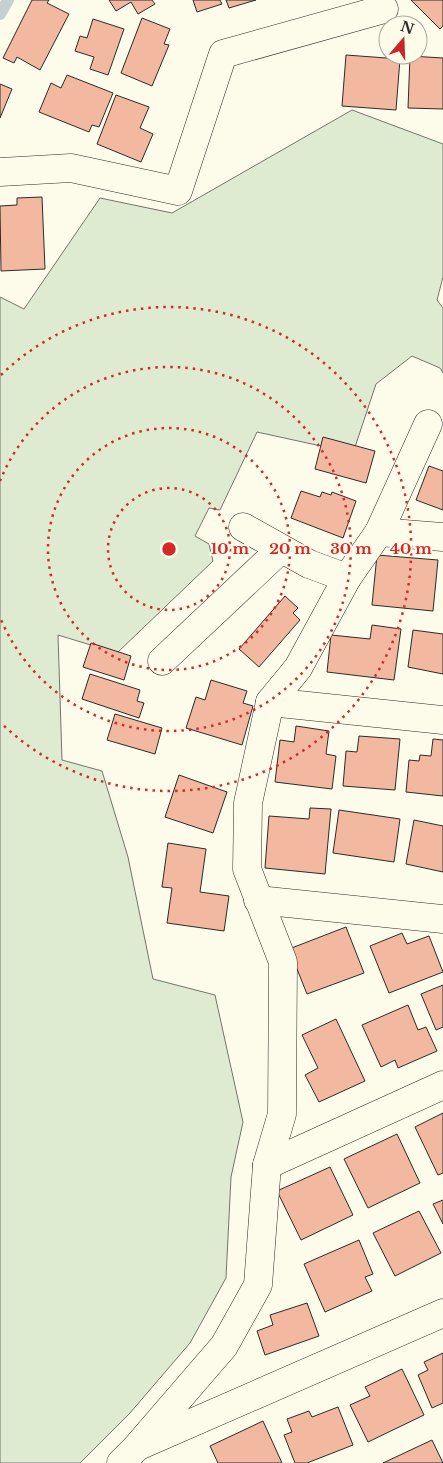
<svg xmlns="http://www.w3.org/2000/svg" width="443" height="1463" font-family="'Libre Baskerville',serif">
  <rect width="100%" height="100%" fill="#fdfbea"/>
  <polygon fill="#deebd1" stroke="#74746e" points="352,110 443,144 443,277 437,300 443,308 443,373 440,368 412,356 376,384 353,453 257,432 220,510 209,508 195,536 209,544 213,561 117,653 58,635 62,760 102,771 128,857 153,979 215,995 243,1122 231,1177 226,1278 190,1343 130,1413 80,1463 0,1463 0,297 24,309 100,198 172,213"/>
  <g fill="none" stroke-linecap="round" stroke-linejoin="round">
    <polyline stroke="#c7d0d0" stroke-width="12" points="0,14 8,0"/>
  </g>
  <g fill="#f2b8a0" stroke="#2b2b2b">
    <polygon points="32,0 49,0 47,3 69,14 40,70 17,57 14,63 3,58"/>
    <polygon points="109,0 152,0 155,4 138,14 131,2 116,11"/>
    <polygon points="193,0 220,0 222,4 197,12"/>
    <polygon points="226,0 256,0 229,8"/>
    <polygon points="411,0 443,0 443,26 440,29"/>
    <polygon points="142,18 170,29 164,44 169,45 152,86 121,73"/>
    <polygon points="93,19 124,29 108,75 90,69 94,57 75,51 80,36 87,38"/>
    <polygon points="346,55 400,59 396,110 342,106"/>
    <polygon points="410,56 443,58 443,109 408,108"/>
    <polygon points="67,75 113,93 99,127 92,125 89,132 39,112 51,83 61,88"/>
    <polygon points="0,84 12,89 0,118"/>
    <polygon points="116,95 149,107 140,128 153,134 141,162 97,144"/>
    <polygon points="42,197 45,269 1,271 0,206 17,205 17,198"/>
    <polygon points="323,437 375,451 366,483 315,469"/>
    <polygon points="429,466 443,471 443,510 416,500"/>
    <polygon points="301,491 320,497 322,492 331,495 332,492 356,501 343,538 291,518"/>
    <polygon points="377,555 438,560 433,611 372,605"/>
    <polygon points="285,596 298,608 293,613 300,620 259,667 239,649"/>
    <polygon points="372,625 401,629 394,680 327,672 331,635 370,639"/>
    <polygon points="413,630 443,634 443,674 408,667"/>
    <polygon points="91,643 131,656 124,680 83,667"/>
    <polygon points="90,674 140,690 137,701 144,703 139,718 82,699"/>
    <polygon points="211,680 247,691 243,703 253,706 242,745 186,728 196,697 205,700"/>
    <polygon points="115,714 162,728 155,754 107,740"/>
    <polygon points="296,726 329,731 326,754 336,756 332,789 275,782 280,740 294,742"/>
    <polygon points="359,736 400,739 395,790 343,786 346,751 357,752"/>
    <polygon points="433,739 443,740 443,796 406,792 409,760 419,761 420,755 431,756"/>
    <polygon points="179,775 227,792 213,833 165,817"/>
    <polygon points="310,808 331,809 325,874 265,868 269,816 309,819"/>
    <polygon points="339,810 400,819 394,862 333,853"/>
    <polygon points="414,820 443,826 443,872 406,864"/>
    <polygon points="168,843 206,849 200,892 229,896 224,931 167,923 172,888 162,887"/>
    <polygon points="346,927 364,973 307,994 289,949"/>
    <polygon points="402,933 407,944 429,936 443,972 389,993 370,946"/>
    <polygon points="443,985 443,1027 436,1030 421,994"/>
    <polygon points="408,1005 418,1030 426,1027 437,1051 398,1068 395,1060 381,1067 362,1025"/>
    <polygon points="336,1019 365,1081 319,1102 305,1075 318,1068 302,1035"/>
    <polygon points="443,1113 443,1173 438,1175 415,1127"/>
    <polygon points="397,1134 420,1183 368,1208 344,1159"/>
    <polygon points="330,1167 353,1215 301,1240 277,1191"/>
    <polygon points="443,1200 443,1224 433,1204"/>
    <polygon points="419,1211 441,1253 395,1276 373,1233"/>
    <polygon points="359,1240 373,1274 365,1277 372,1291 325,1312 304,1264"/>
    <polygon points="307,1303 319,1336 265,1355 257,1331 273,1325 270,1315"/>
    <polygon points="443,1353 443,1403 432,1408 418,1375 428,1370 424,1362"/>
    <polygon points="402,1369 424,1415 368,1442 350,1405 370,1396 365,1387"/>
    <polygon points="338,1407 353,1445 307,1463 295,1463 284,1435 292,1432 287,1419 309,1411 312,1417"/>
    <polygon points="263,1421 282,1463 218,1463 210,1446"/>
    <polygon points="432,1440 443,1463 383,1463"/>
  </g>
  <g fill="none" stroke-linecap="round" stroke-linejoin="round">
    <defs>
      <g id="minor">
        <polyline points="0,172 71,168 178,191 223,54 384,9"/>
        <polyline points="243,527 309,564 347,578"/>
        <polyline points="379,532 443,537"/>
        <polyline points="162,661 281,549"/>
        <polyline points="270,702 443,720"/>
        <polyline points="258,900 443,919"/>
        <polyline points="267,1165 443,1085"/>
        <polyline points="141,1445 443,1313"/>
        <polyline points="121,1463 136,1448 224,1346 258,1285 267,1165 282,1114 283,962 247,869 248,803 270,702 298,668 347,578 379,532 428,424"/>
      </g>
    </defs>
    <use href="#minor" stroke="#2b2b2b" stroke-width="29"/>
    <use href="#minor" stroke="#fdfbea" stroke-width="28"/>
  </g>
  <g fill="none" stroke="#d62828" stroke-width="2.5" stroke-dasharray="2.5 5">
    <circle cx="169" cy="549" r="61"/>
    <circle cx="169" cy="549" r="121"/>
    <path d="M0 481A182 182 0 1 1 0 617"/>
    <path d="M1 375A242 242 0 1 1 1 723"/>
  </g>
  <circle cx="169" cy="549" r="8" fill="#d62828" stroke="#fdfbea" stroke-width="2.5"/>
  <g font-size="15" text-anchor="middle" font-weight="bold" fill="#d62828" stroke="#fdfbea" stroke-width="4" stroke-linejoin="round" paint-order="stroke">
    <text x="230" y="554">10 m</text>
    <text x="290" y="554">20 m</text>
    <text x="351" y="554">30 m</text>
    <text x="411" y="554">40 m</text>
  </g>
  <g transform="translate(403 40) rotate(19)"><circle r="24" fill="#fdfbea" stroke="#a9a89e"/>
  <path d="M0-4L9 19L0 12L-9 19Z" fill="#c62828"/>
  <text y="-8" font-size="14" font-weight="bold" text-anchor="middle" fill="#2b2b2b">N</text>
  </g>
</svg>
